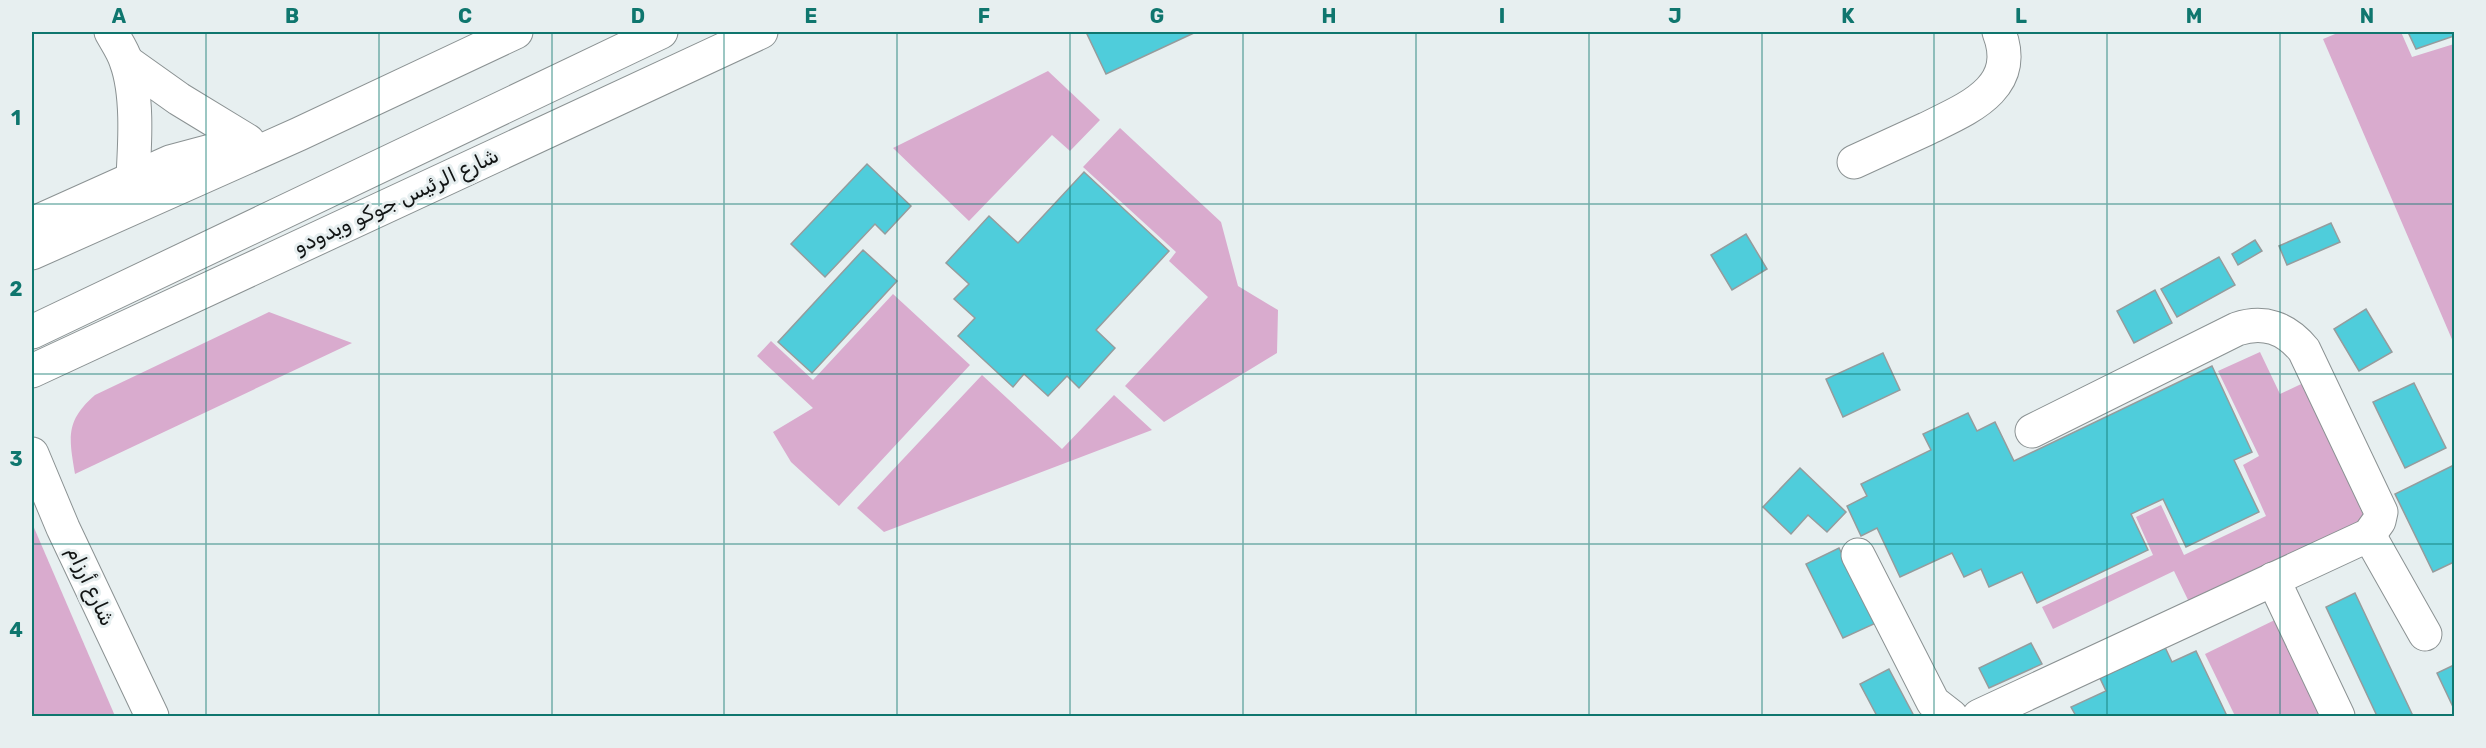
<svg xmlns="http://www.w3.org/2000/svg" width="2486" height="748" font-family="Rubik,Cairo,sans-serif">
  <rect width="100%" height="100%" fill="#e7eff0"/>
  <g fill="#d9abce">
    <polygon points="2340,32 2401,32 2412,57 2454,44 2454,344 2323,39"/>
    <polygon points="1048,71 1100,120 1070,151 1052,135 969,221 893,148"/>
    <polygon points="1120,128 1221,222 1238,286 1278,310 1277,353 1164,422 1125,386 1208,297 1169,261 1176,252 1083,167"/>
    <polygon points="893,294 970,365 839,506 791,462 773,432 813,408 757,356 771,341 813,380"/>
    <path d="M269,312l83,31 -277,131c-6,-36 -10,-53 20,-79z"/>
    <polygon points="2260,352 2280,394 2320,375 2383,510 2189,602 2174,571 2053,629 2042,607 2153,555 2136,517 2161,505 2184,555 2266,516 2243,465 2259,456 2218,371"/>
    <polygon points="982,375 1062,449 1114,395 1152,430 884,532 857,508"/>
    <polygon points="32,523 115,716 32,716"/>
    <polygon points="2285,615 2333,716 2235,716 2205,654"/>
  </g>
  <g fill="#4fcddb" stroke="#959c9d" stroke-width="1.5">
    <polygon points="1086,32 1196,32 1106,74"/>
    <polygon points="2408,32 2454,32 2454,36 2416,49"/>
    <polygon points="867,164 911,206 885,234 875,224 825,277 791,244"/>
    <polygon points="1084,172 1169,251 1096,330 1115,348 1079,388 1067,376 1048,396 1024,374 1013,387 958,336 975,318 954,299 969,284 946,263 989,216 1018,243"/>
    <polygon points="2331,223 2340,242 2287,265 2279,246"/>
    <polygon points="1746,234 1767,269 1732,290 1711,255"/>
    <polygon points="2255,240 2262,251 2238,265 2232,254"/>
    <polygon points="863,250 897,281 812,373 778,342"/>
    <polygon points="2219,257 2235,285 2177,317 2161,289"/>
    <polygon points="2155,290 2172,323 2134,343 2117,311"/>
    <polygon points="2366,309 2392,352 2359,371 2334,329"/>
    <polygon points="1883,353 1900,390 1843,417 1826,379"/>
    <polygon points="2212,366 2252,452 2234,460 2259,512 2186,547 2163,499 2131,514 2148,550 2037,603 2022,572 1989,587 1981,569 1964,577 1952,553 1900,577 1877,528 1861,536 1847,506 1867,496 1861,484 1931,450 1923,434 1968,413 1977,431 1995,422 2014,461"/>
    <polygon points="2414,383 2446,448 2405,468 2373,402"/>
    <polygon points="2454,465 2454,562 2433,572 2395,494"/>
    <polygon points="1800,468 1846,512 1827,532 1808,515 1791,534 1763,507"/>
    <polygon points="1839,548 1876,623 1843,638 1806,564"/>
    <polygon points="2355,593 2413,716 2377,716 2326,607"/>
    <polygon points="2031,643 2042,664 1989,688 1979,668"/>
    <polygon points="2163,643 2172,662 2196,651 2227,716 2076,716 2071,707 2106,691 2098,674"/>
    <polygon points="2454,665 2454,709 2437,673"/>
    <polygon points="1889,669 1914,716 1877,716 1860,684"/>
  </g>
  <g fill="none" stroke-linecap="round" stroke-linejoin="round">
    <defs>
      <g id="minor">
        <path d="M111,32c5,9 12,19 15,29 12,32 9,81 7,115"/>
        <polyline points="127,62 179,99 248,141"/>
        <path d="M1854,162c24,-11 48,-22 72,-33 40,-20 95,-40 73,-97"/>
        <polyline points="32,224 170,162 241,143"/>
        <polyline points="32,253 299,134 516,32"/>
        <polyline points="32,332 661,32"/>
        <polyline points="32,371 761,32"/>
        <polyline points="32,454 63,528 152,716"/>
        <polyline points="2369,535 2425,634"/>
        <polyline points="1858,555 1933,702 1951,716"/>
        <polyline points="2273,579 2338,716"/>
        <path d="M1979,716l390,-181 10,-14 2,-9 -77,-162c-18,-22 -40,-30 -67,-21l-205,102"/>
      </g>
    </defs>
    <use href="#minor" stroke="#8b9293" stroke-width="35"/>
    <use href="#minor" stroke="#fff" stroke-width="33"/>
  </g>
  <path fill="none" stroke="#0f766e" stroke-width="1.5" stroke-opacity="0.55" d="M206,32v684M379,32v684M552,32v684M724,32v684M897,32v684M1070,32v684M1243,32v684M1416,32v684M1589,32v684M1762,32v684M1934,32v684M2107,32v684M2280,32v684M32,204h2422M32,374h2422M32,544h2422"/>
  <g text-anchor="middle" stroke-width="6" stroke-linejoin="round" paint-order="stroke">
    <g font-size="21" fill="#121515" stroke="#e7eff0">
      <text transform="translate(396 201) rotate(-25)" y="7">شارع الرئيس جوكو ويدودو</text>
      <text transform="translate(91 586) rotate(65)" y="7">شارع أرزام</text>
    </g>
  </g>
  <rect width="2486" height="748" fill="none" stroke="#e7eff0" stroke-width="66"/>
  <rect x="33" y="33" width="2420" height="682" fill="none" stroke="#0f766e" stroke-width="2"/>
  <g font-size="20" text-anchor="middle" font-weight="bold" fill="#0f766e">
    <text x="119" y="23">A</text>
    <text x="292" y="23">B</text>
    <text x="465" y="23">C</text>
    <text x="638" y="23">D</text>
    <text x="811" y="23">E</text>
    <text x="984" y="23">F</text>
    <text x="1157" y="23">G</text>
    <text x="1329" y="23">H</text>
    <text x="1502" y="23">I</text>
    <text x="1675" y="23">J</text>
    <text x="1848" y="23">K</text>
    <text x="2021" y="23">L</text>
    <text x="2194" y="23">M</text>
    <text x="2367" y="23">N</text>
    <text x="16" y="125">1</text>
    <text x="16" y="296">2</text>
    <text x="16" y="466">3</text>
    <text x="16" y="637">4</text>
  </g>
</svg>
